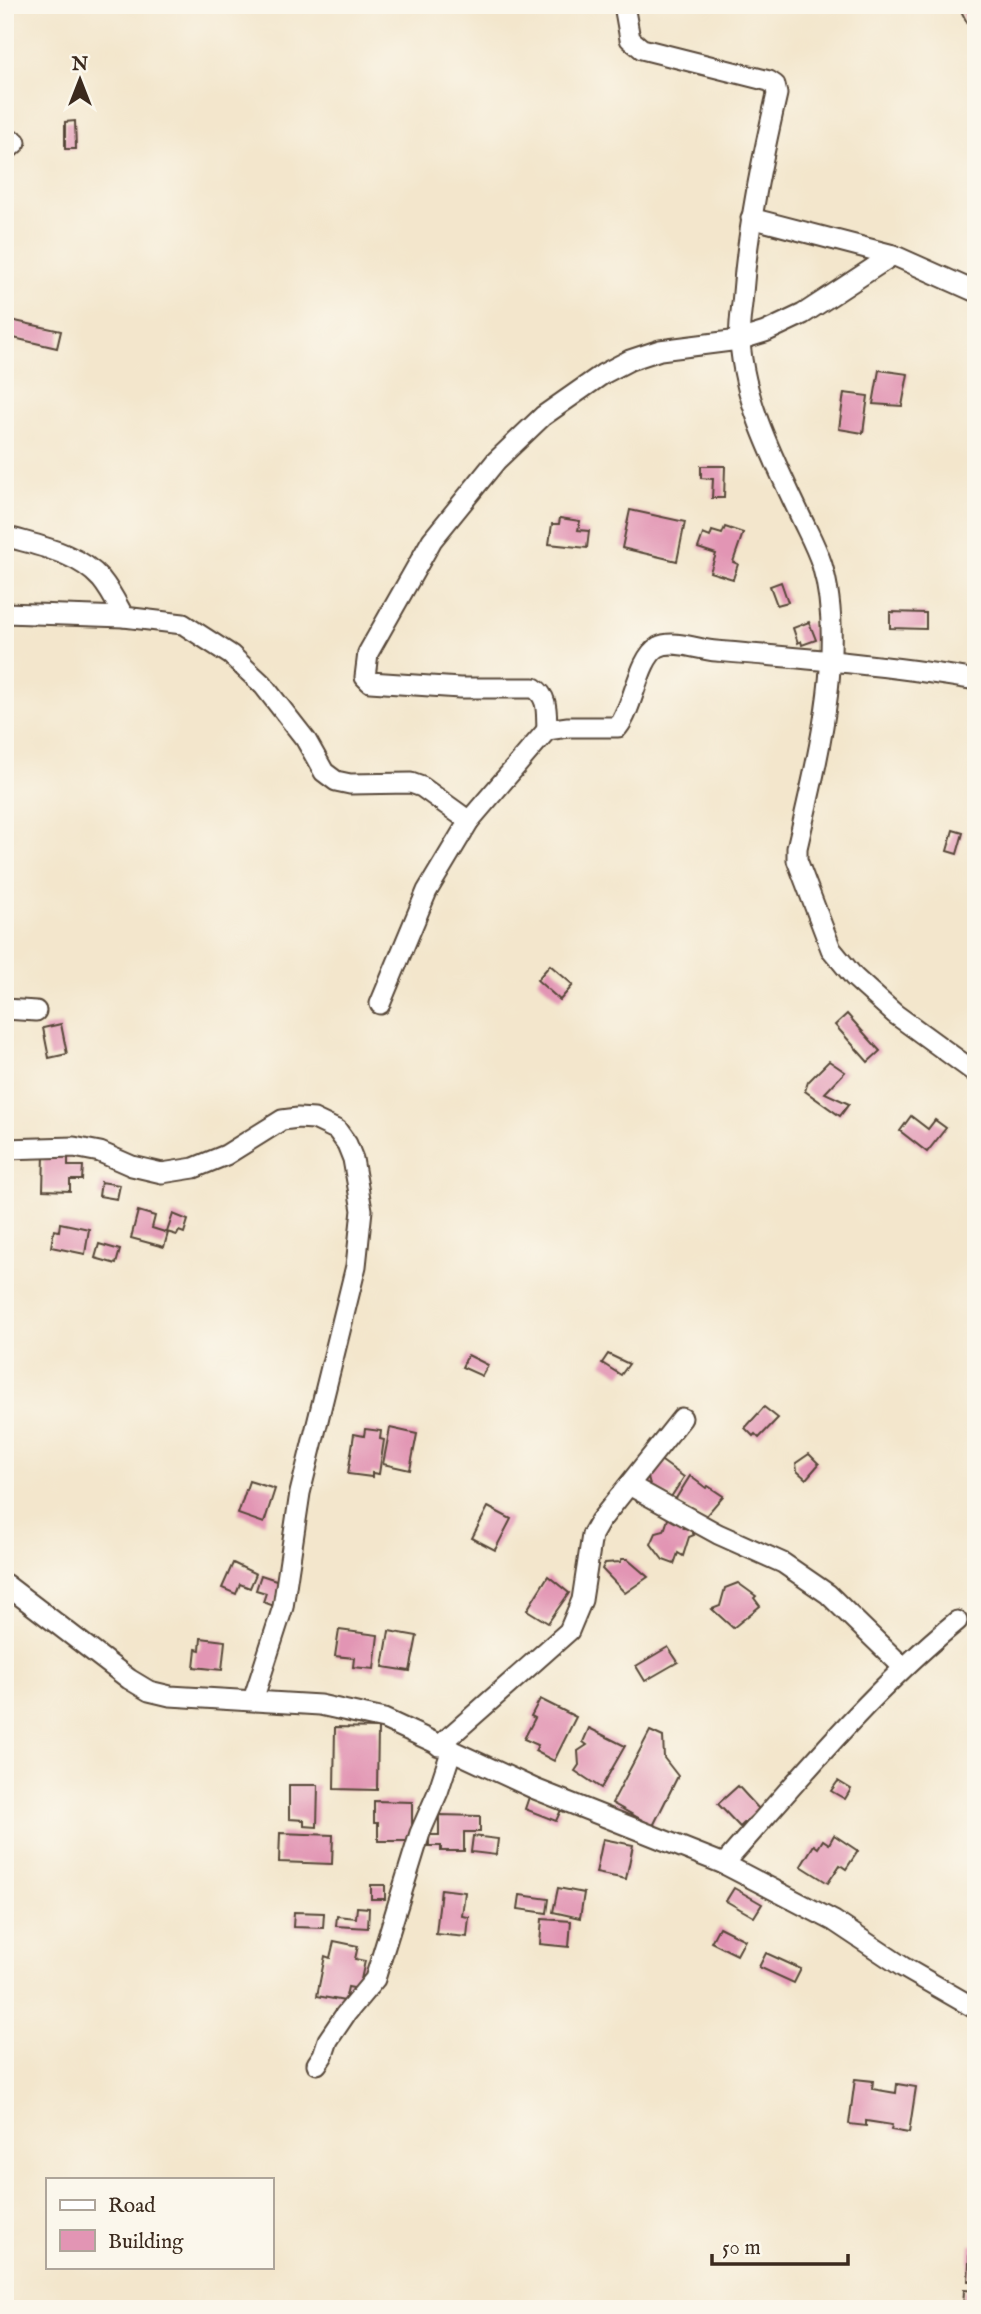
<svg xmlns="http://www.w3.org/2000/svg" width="981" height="2314" font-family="'IM FELL English',serif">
  <rect width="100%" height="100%" fill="#fbf7ec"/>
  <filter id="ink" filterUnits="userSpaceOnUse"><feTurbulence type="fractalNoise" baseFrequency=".0143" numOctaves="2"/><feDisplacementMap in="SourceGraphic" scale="14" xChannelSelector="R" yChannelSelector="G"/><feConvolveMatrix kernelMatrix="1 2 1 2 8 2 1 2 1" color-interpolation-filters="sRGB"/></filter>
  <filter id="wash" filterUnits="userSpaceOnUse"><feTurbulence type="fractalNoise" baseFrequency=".00686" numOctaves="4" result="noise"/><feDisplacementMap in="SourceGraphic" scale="28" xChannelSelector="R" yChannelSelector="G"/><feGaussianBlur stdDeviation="1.57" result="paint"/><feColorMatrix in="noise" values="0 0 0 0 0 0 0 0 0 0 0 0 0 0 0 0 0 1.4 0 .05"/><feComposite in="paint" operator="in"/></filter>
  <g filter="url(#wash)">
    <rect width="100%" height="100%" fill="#f3e6cc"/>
    <g id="blocks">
      <g fill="#e295b4">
        <polygon points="958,5 976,5 976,40"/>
        <polygon points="75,121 76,149 65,149 65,122"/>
        <polygon points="6,319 61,331 57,348 5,336"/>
        <polygon points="879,370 908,374 902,406 873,404"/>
        <polygon points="844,393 868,396 863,433 839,429"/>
        <polygon points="701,466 725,466 724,498 712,498 713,479 701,478"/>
        <polygon points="630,510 685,522 677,561 622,548"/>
        <polygon points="560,518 580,521 578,530 589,531 587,548 549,544 552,524 559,524"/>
        <polygon points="725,527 743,533 733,562 738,564 733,579 710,572 716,554 698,548 703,534 710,537 712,531 722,534"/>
        <polygon points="781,582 788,602 777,605 770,586"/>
        <polygon points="890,612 926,613 926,629 890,628"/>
        <polygon points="809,622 816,640 802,645 801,641 798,643 793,628"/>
        <polygon points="953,830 963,833 957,854 947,851"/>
        <polygon points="550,965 573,985 560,1000 537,980"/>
        <polygon points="847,1014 880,1051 868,1062 835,1025"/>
        <polygon points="61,1024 67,1054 49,1058 43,1028"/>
        <polygon points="829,1061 845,1072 825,1093 849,1104 840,1116 805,1091 808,1082"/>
        <polygon points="911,1116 928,1129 935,1120 946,1128 927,1152 900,1131"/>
        <polygon points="44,1155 68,1156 68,1166 83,1166 82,1180 70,1180 70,1191 43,1190"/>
        <polygon points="101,1182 120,1185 117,1199 99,1196"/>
        <polygon points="138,1211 155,1216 152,1228 168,1233 164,1247 131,1238"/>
        <polygon points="173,1214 188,1220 184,1233 179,1231 177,1235 167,1232"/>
        <polygon points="60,1223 89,1229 85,1254 51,1247 54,1230 59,1231"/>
        <polygon points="99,1244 120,1250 116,1264 95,1258"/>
        <polygon points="608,1354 629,1364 621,1375 602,1363"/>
        <polygon points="468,1355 488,1365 482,1376 462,1367"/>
        <polygon points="764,1407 778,1418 759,1438 755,1434 753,1436 745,1428"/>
        <polygon points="390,1428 417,1434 410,1470 383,1464"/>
        <polygon points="365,1429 381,1431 380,1439 384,1440 379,1474 372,1473 372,1477 348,1474 354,1434 364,1436"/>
        <polygon points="809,1454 819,1464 806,1479 797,1471 796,1463"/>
        <polygon points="655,1456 684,1477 671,1497 651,1488 648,1477"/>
        <polygon points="690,1476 706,1488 708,1486 723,1496 705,1517 675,1500"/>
        <polygon points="249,1481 275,1489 264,1523 238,1514"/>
        <polygon points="488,1507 511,1519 495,1550 472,1538"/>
        <polygon points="668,1519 679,1519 688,1523 684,1528 691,1529 694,1535 689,1537 683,1556 678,1553 674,1564 663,1560 651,1544 656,1533 664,1531"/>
        <polygon points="622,1559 627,1559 648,1577 625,1593 602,1569 605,1563 620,1562"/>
        <polygon points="233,1563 256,1574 250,1588 240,1584 236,1594 222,1588"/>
        <polygon points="261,1575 282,1582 274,1606 263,1602 266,1593 256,1590"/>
        <polygon points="548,1576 569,1593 548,1623 527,1610"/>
        <polygon points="738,1583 756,1596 754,1598 760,1606 733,1628 712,1609 720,1606 725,1588"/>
        <polygon points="339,1630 378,1635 374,1669 353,1667 354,1658 335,1656"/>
        <polygon points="389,1631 417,1636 410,1671 383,1667"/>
        <polygon points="201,1638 225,1641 222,1670 194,1667 196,1649 200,1650"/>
        <polygon points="668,1647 678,1662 645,1681 636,1666"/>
        <polygon points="540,1699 576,1717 554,1761 535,1751 538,1745 524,1739 535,1718 531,1716"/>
        <polygon points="335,1727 378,1728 377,1790 334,1789"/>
        <polygon points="589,1728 625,1746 601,1788 575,1771 579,1765 578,1751 587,1745 583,1742"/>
        <polygon points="650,1731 663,1737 664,1758 678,1776 653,1826 612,1803"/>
        <polygon points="838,1781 851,1789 845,1799 831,1791"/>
        <polygon points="289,1785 318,1785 317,1827 304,1826 304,1820 289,1819"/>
        <polygon points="738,1786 759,1809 740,1827 718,1804"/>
        <polygon points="529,1797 561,1810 556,1821 525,1809"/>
        <polygon points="374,1801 412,1802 412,1841 378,1841 378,1823 374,1823"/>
        <polygon points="439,1815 480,1816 480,1832 464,1832 464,1851 441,1851 441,1846 429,1846 429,1835 439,1835"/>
        <polygon points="280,1833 333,1835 332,1864 279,1862"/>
        <polygon points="834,1835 858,1851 846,1869 840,1865 828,1883 801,1866 814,1845 818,1848 823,1840 829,1844"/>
        <polygon points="473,1836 498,1839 496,1855 471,1852"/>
        <polygon points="603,1839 633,1845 626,1879 596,1873"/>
        <rect x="371" y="1885" width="14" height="14"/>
        <polygon points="558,1888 584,1893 580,1918 553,1912"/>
        <polygon points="734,1888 762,1904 754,1917 726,1901"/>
        <polygon points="441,1889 465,1892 462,1916 469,1917 467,1937 436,1934"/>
        <polygon points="520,1895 549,1899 547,1913 518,1909"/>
        <polygon points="357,1907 369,1908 368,1928 336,1926 337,1916 356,1918"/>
        <polygon points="294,1912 324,1913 323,1928 293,1927"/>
        <polygon points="542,1919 571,1921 569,1947 540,1944"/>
        <polygon points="719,1927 745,1940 737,1955 711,1942"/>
        <polygon points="334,1941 358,1946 355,1959 365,1961 359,1989 348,1987 345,2001 317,1996 325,1956 330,1958"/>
        <polygon points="766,1953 801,1969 794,1983 759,1967"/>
        <polygon points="855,2079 873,2081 872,2089 896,2093 897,2084 916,2087 909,2133 891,2130 892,2125 866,2121 866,2126 849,2124"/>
        <polygon points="970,2244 976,2244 976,2281 968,2281"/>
        <polygon points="964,2290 976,2291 976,2309 963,2309"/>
      </g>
    </g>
  </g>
  <g filter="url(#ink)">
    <use href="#blocks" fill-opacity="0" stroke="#574638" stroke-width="2"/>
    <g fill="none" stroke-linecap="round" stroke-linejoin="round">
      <defs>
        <g id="minor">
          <path d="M624,5l6,34 12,10 127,32 6,4 2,9c-15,66 -29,132 -34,199 -1,16 -5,33 -3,48 4,60 33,117 58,170 8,18 18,35 24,54 25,83 -6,200 -25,283v12l34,89 23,28 41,37 81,59"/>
          <polyline points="5,152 16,142"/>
          <polyline points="751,218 893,255 976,292"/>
          <path d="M5,536c33,10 72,16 96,43 10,12 16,25 23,38"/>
          <polyline points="5,613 124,617 183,624 231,655 263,685 306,740 324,772 336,781 350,784 411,783 422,787 469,821"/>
          <path d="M547,730c-1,-16 2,-33 -13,-42h-74l-90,-6 -5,-5 3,-24 64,-113 64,-79 47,-45 60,-42 27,-14 30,-10 79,-10 26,-8 38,-18 90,-59"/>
          <path d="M380,1004l47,-113 42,-70 78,-91 21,-3h50c16,-20 20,-68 40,-80 15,-8 42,3 58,4 86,7 174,14 260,29"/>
          <polyline points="5,1009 36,1011"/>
          <polyline points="5,1149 74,1147 100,1152 132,1166 162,1173 194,1168 226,1155 282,1120 298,1118 314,1119 337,1130 347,1144 353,1159 362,1210 356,1266 300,1493 283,1607 253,1700"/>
          <polyline points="629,1485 718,1534 783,1563 828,1594 903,1667"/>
          <polyline points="5,1584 129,1679 149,1691 170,1696 320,1705 384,1719 535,1789 724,1864 834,1921 903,1967 976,2009"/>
          <polyline points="439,1746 569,1631 582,1600 592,1535 600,1521 682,1418"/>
          <path d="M724,1864c74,-84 146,-172 233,-243"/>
          <polyline points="317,2064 323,2055 328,2040 345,2015 375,1979 420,1833 438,1792 451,1752"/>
        </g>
      </defs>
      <use href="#minor" stroke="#574638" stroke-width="23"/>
      <use href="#minor" stroke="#fff" stroke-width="19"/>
    </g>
  </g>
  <rect width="981" height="2314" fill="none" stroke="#fbf7ec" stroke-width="28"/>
  <rect x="46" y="2178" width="228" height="91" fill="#fbf7ec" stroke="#aea59a" stroke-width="2"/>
  <rect x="60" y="2200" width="35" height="10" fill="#ffffff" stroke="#aea59a" stroke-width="2"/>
  <text x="108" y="2212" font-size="21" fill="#3b2a1e">Road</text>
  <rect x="60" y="2230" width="35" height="21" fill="#e295b4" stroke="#aea59a" stroke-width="2"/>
  <text x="108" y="2248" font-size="21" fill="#3b2a1e">Building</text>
  <g transform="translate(80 80)" stroke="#fbf7ec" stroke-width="5" paint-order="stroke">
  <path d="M0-5L12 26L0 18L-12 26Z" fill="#3b2a1e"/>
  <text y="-10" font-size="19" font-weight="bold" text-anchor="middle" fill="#3b2a1e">N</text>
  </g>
  <path d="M712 2254v10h136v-10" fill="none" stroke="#3b2a1e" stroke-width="3.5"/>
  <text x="722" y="2254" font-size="21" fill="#3b2a1e" stroke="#fbf7ec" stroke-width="5" paint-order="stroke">50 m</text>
</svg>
